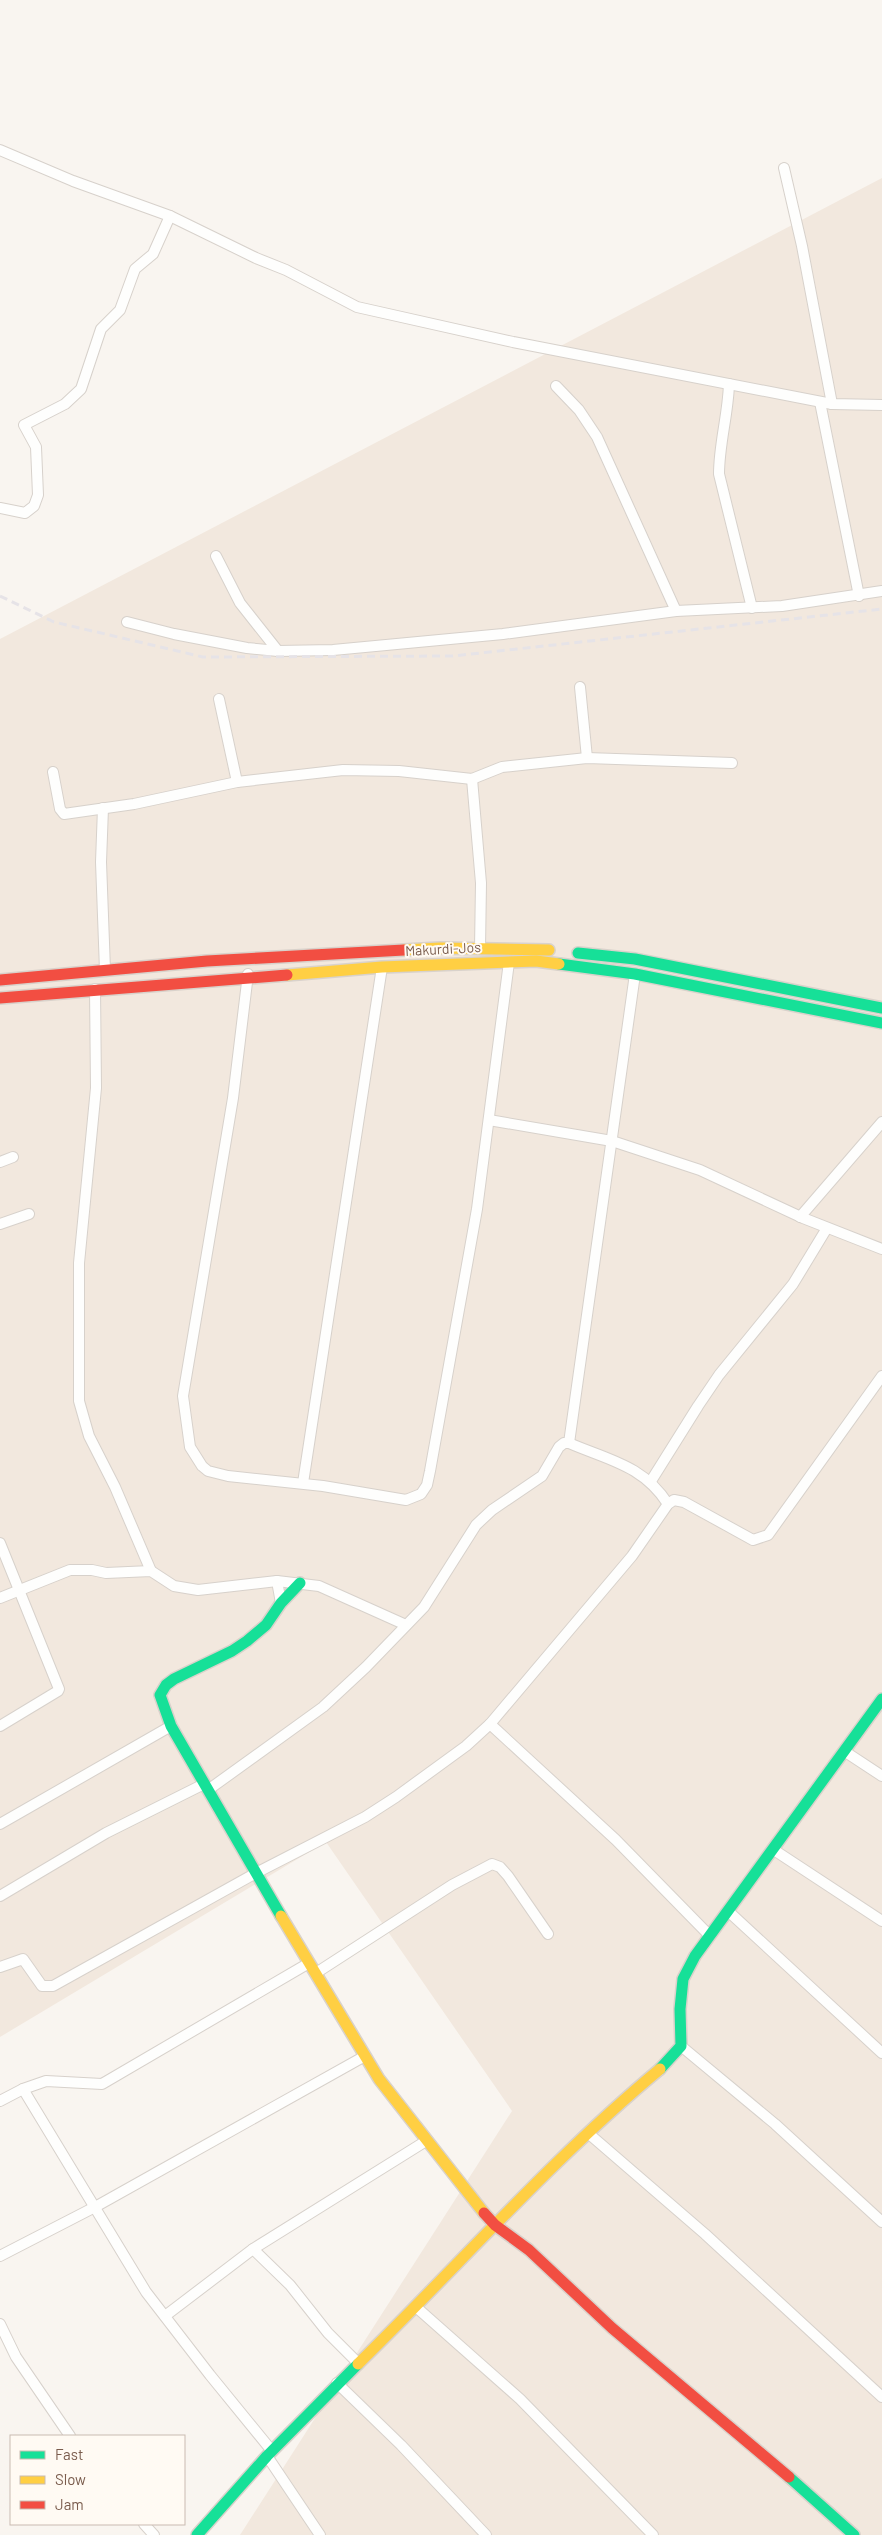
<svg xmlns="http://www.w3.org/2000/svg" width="882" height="2535" font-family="Barlow,sans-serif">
  <rect width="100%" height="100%" fill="#f9f5f0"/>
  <polygon fill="#f2e8de" points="882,178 882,2535 240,2535 512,2111 326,1842 0,2037 0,639"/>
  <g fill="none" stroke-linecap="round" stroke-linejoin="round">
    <defs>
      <g id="street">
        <polyline points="0,150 73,181 170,216 256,258 286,270 357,307 513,342 832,404 882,405"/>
        <polyline points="784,168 802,246 832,404"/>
        <path d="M729,384c-1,31 -10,60 -10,90l33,134"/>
        <polyline points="556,386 579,410 597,437 676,611"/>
        <polyline points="820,402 859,596"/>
        <polyline points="0,508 25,513 34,506 38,495 36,447 24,425 65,404 81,389 101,329 120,310 135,269 153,254 170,216"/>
        <polyline points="216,556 240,603 278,651"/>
        <polyline points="127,622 174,634 247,648 278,651 333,650 503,634 676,611 782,606 882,591"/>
        <polyline points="580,687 587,758"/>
        <polyline points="219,699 237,782"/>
        <polyline points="53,772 60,809 64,814 134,804 237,782 343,770 399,771 472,779 502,767 587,758 732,763"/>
        <polyline points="472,779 481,883 480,948"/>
        <polyline points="103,808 101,862 105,970"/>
        <polyline points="248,974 233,1098 183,1396 190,1447 202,1466 208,1471 228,1476 323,1486 406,1500 421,1494 427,1485 430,1471 477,1209 509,962"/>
        <polyline points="95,989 96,1088 79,1263 79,1401 89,1436 115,1487 151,1571"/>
        <polyline points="489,1120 612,1141 700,1170 803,1218 882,1249"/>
        <polyline points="0,1162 13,1157"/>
        <polyline points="800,1217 882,1122"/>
        <polyline points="0,1224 29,1214"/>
        <polyline points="569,1443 635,974"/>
        <polyline points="651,1481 698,1406 719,1375 793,1284 827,1228"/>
        <polyline points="303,1483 382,967"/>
        <polyline points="0,1543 59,1689 58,1691 0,1726"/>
        <polyline points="277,1581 281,1603"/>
        <polyline points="0,1598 70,1570 92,1570 106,1573 151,1571 174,1586 198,1590 277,1581 319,1586 406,1625"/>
        <polyline points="490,1724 616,1840 710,1936"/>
        <polyline points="844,1751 882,1776"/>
        <path d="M208,1790l115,-83 43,-40 58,-60 52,-82 16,-15 50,-34 17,-29 5,-4h5c39,17 74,22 99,61"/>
        <polyline points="0,1824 171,1726"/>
        <polyline points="774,1850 882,1921"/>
        <polyline points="0,1896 106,1833 204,1784"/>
        <polyline points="728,1911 882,2053"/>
        <polyline points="0,1967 23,1959 42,1986 53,1986 256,1873 365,1817 396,1797 466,1746 490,1724 632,1556 668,1504 674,1500 684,1502 753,1540 768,1535 882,1376"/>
        <polyline points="316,1973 452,1885 492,1864 500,1867 508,1876 548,1934"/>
        <polyline points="681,2046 775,2124 882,2222"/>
        <polyline points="0,2101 23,2089"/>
        <polyline points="588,2133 705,2234 882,2397"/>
        <polyline points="253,2249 290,2285 328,2333 358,2363"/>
        <polyline points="0,2256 95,2207 365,2056"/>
        <polyline points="416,2307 520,2399 653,2535"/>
        <polyline points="165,2316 253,2249 426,2141"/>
        <polyline points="0,2324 16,2357 70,2436"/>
        <polyline points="337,2383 401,2445 486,2535"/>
        <polyline points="272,2451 210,2375 146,2292 23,2089 46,2081 102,2084 309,1963"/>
        <polyline points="267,2456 320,2535"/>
        <polyline points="144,2524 154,2535"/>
      </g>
      <g id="fast">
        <polyline points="578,953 635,959 882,1008"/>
        <polyline points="559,964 635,974 882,1023"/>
        <polyline points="281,1916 171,1726 160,1695 166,1685 174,1679 232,1651 247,1641 266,1625 281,1603 300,1583"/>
        <polyline points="660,2069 681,2046 680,2009 683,1979 695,1956 882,1699"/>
        <polyline points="789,2477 854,2535"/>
        <polyline points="197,2535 267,2456 358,2364"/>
      </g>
      <g id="slow">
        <polyline points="404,950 440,948 549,950"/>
        <polyline points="287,975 382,967 536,961 559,964"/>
        <polyline points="281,1916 379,2079 484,2213"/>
        <path d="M358,2364c101,-99 194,-205 302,-295"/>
      </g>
      <g id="jam">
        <polyline points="0,980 207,961 404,950"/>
        <polyline points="0,998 287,975"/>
        <polyline points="484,2213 495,2225 529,2250 612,2328 789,2477"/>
      </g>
    </defs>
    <use href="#street" stroke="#d7d1cb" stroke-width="12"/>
    <use href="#fast" stroke="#d9d2cb" stroke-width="14"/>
    <use href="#slow" stroke="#d9d2cb" stroke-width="14"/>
    <use href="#jam" stroke="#d9d2cb" stroke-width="14"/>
    <use href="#street" stroke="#fefefd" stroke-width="10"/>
    <use href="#fast" stroke="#16e098" stroke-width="11"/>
    <use href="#slow" stroke="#ffcf43" stroke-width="11"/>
    <use href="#jam" stroke="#f24e42" stroke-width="11"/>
    <polyline stroke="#e6e3e7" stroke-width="3" stroke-dasharray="8 5" stroke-linecap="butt" points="0,596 54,622 203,657 453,656 882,609"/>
  </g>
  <g text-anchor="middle" stroke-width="4" stroke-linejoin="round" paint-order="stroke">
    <g font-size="14" fill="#7a5c4d" stroke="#fffaf3">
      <text transform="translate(443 949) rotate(-3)" y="5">Makurdi-Jos</text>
    </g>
  </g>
  <rect x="10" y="2435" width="175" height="90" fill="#fffaf3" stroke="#cabbb1"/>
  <rect x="20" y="2451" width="25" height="8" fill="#16e098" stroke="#cabbb1"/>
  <text x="55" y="2460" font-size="15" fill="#7a5c4d">Fast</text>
  <rect x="20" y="2476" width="25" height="8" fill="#ffcf43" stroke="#cabbb1"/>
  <text x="55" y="2485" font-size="15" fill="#7a5c4d">Slow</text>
  <rect x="20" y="2501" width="25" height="8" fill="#f24e42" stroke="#cabbb1"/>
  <text x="55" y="2510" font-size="15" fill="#7a5c4d">Jam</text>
</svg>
